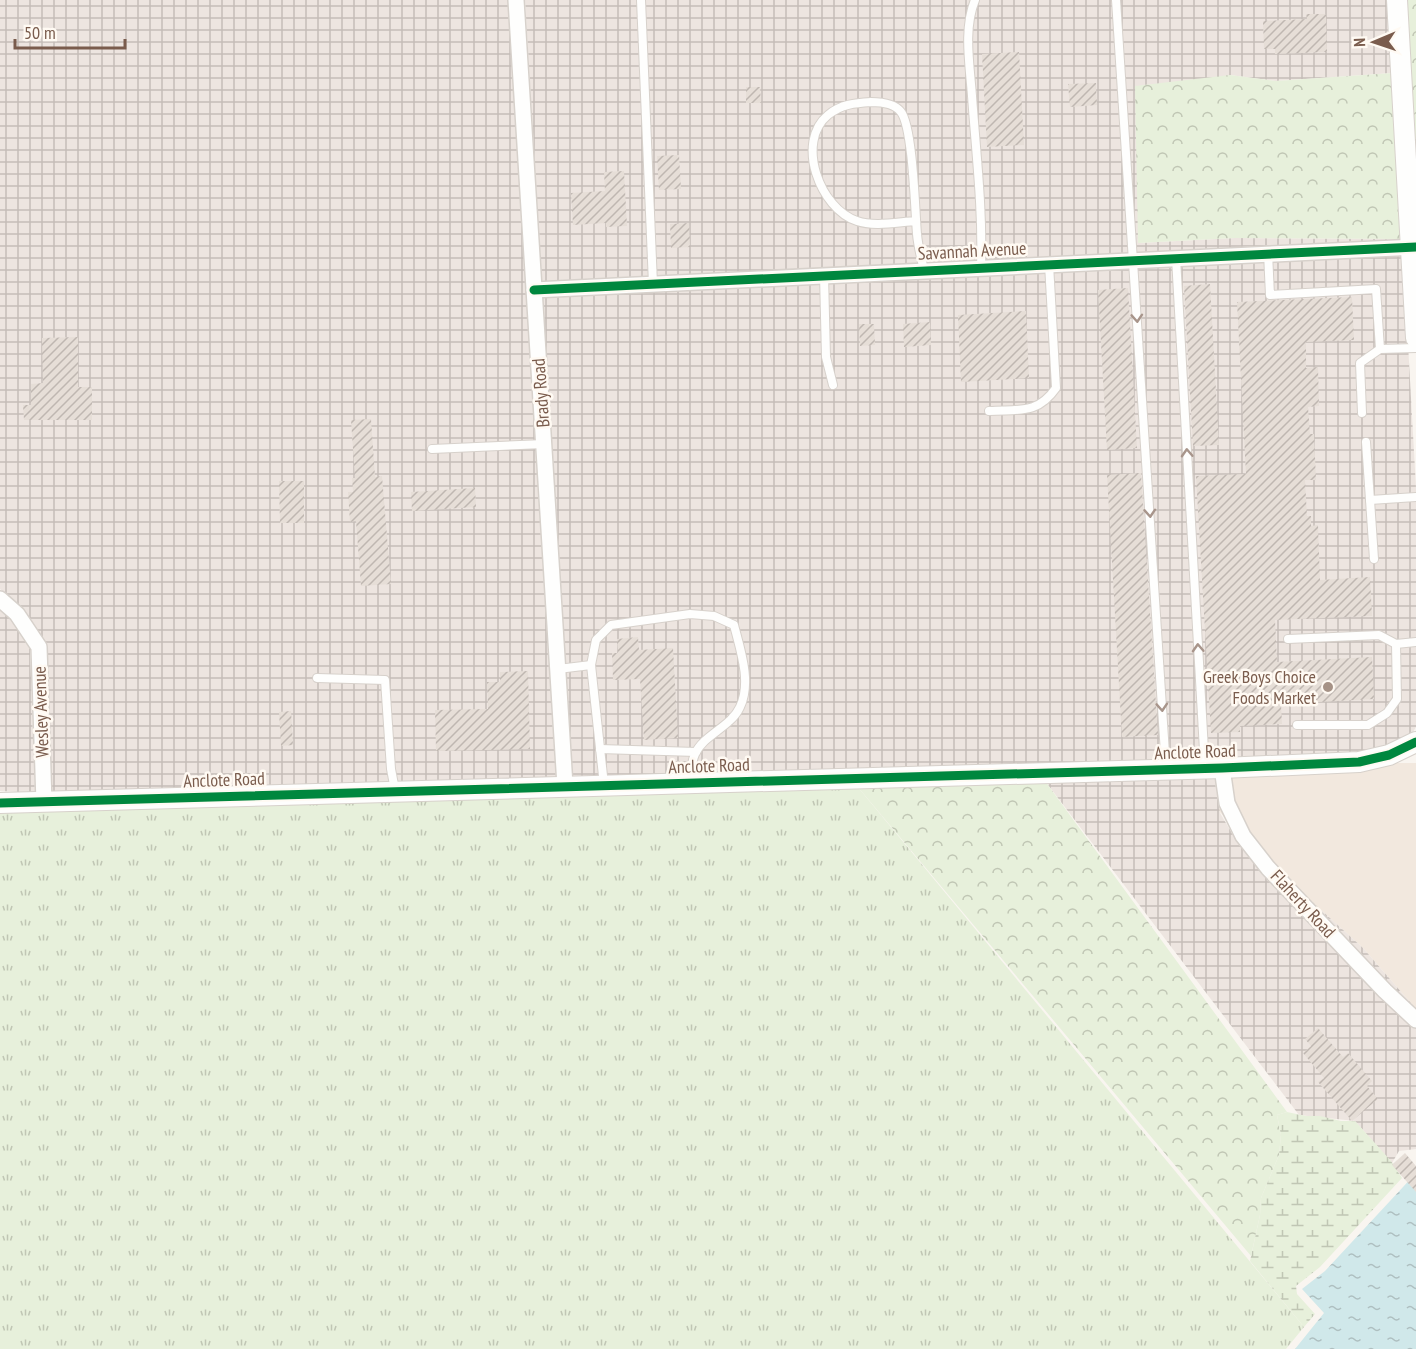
<svg xmlns="http://www.w3.org/2000/svg" width="1416" height="1349" font-family="'PT Sans Narrow',sans-serif">
  <defs>
    <pattern id="industrial-grid" width="8" height="8" patternUnits="userSpaceOnUse" patternTransform="scale(1.5)"><rect width="8" height="8" fill="#ede5e0"/><path d="M0 4h8M4 0v8" fill="none" stroke="#c5bdb8"/></pattern>
    <pattern id="grass-tufts" width="24" height="20" patternUnits="userSpaceOnUse" patternTransform="scale(1.5)"><rect width="24" height="20" fill="#e7f0db"/><path d="M3 7l-1-3M5 7V3M7 7l1-3M15 17l-1-3M17 17v-4M19 17l1-3" fill="none" stroke="#c0c6b4"/></pattern>
    <pattern id="forest-crowns" width="20" height="18" patternUnits="userSpaceOnUse" patternTransform="scale(1.5)"><rect width="20" height="18" fill="#e7f0db"/><path d="M2 6a3 3 0 1 1 6 0M12 15a3 3 0 1 1 6 0" fill="none" stroke="#c0c6b4"/></pattern>
    <pattern id="wetland-marsh" width="20" height="14" patternUnits="userSpaceOnUse" patternTransform="scale(1.5)"><rect width="20" height="14" fill="#e7f0db"/><path d="M1 5h8M5 5V1M11 12h8M15 12V8" fill="none" stroke="#c0c6b4"/></pattern>
    <pattern id="water-ripples" width="26" height="14" patternUnits="userSpaceOnUse" patternTransform="scale(1.5)"><rect width="26" height="14" fill="#d0e8ea"/><path d="M2 4q2-2 4 0t4 0M15 11q2-2 4 0t4 0" fill="none" stroke="#aebfc0"/></pattern>
    <pattern id="building-hatch" width="6" height="6" patternUnits="userSpaceOnUse" patternTransform="scale(1.5)"><rect width="6" height="6" fill="#e6ded7"/><path d="M-1 1l2-2M0 6l6-6M5 7l2-2" fill="none" stroke="#bfb7b1"/></pattern>
  </defs>
  <rect width="100%" height="100%" fill="#f9f5f0"/>
  <polygon fill="#f2e8de" points="1387,763 1416,763 1416,1009 1363,948 1252,847 1219,811 1214,776"/>
  <g fill="url(#industrial-grid)">
    <polygon points="0,0 508,0 556,779 52,794 47,646 23,609 0,589"/>
    <polygon points="525,0 1389,0 1393,73 1276,81 1230,75 1138,243 1235,238 1402,239 542,282"/>
    <polygon points="1403,254 1416,488 1416,727 1410,737 1386,748 1358,754 573,778 543,297"/>
    <polygon points="0,610 11,619 30,649 35,793 0,791"/>
    <polygon points="1214,776 1220,813 1239,845 1252,847 1363,948 1416,1009 1416,1149 1399,1151 1392,1163 1355,1121 1299,1115 1045,781"/>
  </g>
  <polygon fill="url(#grass-tufts)" points="857,786 1304,1327 1286,1349 0,1349 0,811"/>
  <g fill="url(#forest-crowns)">
    <polygon points="1406,0 1416,0 1416,184"/>
    <polygon points="1393,73 1402,239 1235,238 1138,243 1135,86 1230,75 1276,81"/>
    <polygon points="1045,781 1287,1112 1277,1115 1281,1135 1279,1155 1261,1198 1260,1215 1251,1256 857,786"/>
  </g>
  <polygon fill="url(#wetland-marsh)" points="1287,1112 1306,1116 1320,1116 1341,1121 1355,1121 1391,1161 1402,1178 1320,1267 1296,1286 1297,1294 1315,1314 1304,1327 1250,1261 1260,1215 1261,1198 1279,1155 1281,1135 1277,1115"/>
  <polygon fill="url(#water-ripples)" points="1416,1173 1416,1349 1295,1349 1324,1313 1302,1289 1325,1271"/>
  <g fill="url(#building-hatch)">
    <polygon points="1306,14 1326,14 1327,52 1275,54 1275,49 1264,49 1263,21 1307,19"/>
    <polygon points="1019,52 1024,145 987,147 982,54"/>
    <polygon points="1096,83 1097,105 1070,107 1068,84"/>
    <polygon points="746,87 760,87 761,103 746,103"/>
    <polygon points="679,155 681,189 659,190 657,156"/>
    <polygon points="624,171 627,226 606,227 606,223 573,225 571,193 605,191 604,172"/>
    <polygon points="689,223 690,247 671,248 670,224"/>
    <polygon points="1210,284 1219,445 1193,446 1184,286"/>
    <polygon points="1128,288 1137,448 1107,450 1098,290"/>
    <polygon points="1352,297 1354,340 1306,342 1306,368 1318,367 1319,406 1308,407 1310,434 1314,434 1316,480 1305,480 1307,516 1311,516 1311,526 1318,525 1320,580 1370,577 1372,616 1275,620 1277,662 1372,657 1374,699 1281,704 1282,724 1240,726 1240,732 1211,733 1196,476 1246,474 1237,302"/>
    <polygon points="1026,311 1029,378 961,382 958,315"/>
    <polygon points="930,322 931,345 904,347 903,324"/>
    <polygon points="859,324 874,324 875,345 860,346"/>
    <polygon points="78,337 78,387 92,387 92,420 24,420 23,405 31,405 31,384 43,383 42,338"/>
    <polygon points="371,419 375,477 382,476 391,584 361,586 356,521 350,522 348,492 353,492 352,478 355,478 351,420"/>
    <polygon points="1141,473 1158,735 1122,737 1107,475"/>
    <polygon points="279,481 304,481 304,523 280,523"/>
    <polygon points="475,488 476,507 412,511 411,492"/>
    <polygon points="638,637 639,650 673,648 678,738 644,740 640,679 613,680 612,653 618,653 617,639"/>
    <polygon points="528,671 530,749 436,751 435,710 488,709 487,682 500,682 500,672"/>
    <polygon points="291,711 293,745 281,746 279,712"/>
    <polygon points="1318,1028 1343,1057 1348,1053 1372,1081 1367,1086 1378,1099 1352,1121 1318,1082 1324,1078 1303,1053 1311,1046 1305,1039"/>
    <polygon points="1405,1153 1416,1166 1416,1192 1392,1165"/>
  </g>
  <g fill="none" stroke-linecap="round" stroke-linejoin="round">
    <defs>
      <g id="service">
        <polyline points="641,0 653,284"/>
        <path d="M975,0c-12,29 -5,66 -3,96 4,57 11,114 9,171"/>
        <polyline points="1116,0 1166,769"/>
        <path d="M916,221c-18,1 -42,6 -59,0 -37,-12 -62,-79 -29,-106 13,-11 28,-12 43,-13 10,0 24,2 30,10 12,16 14,99 16,122 1,12 4,24 7,36"/>
        <polyline points="1268,253 1270,295 1376,289 1380,349 1416,348"/>
        <polyline points="1176,258 1205,768"/>
        <polyline points="824,275 826,357 833,385"/>
        <path d="M989,411c30,-2 48,4 67,-23l-7,-124"/>
        <polyline points="1362,413 1360,363 1380,349"/>
        <polyline points="1366,442 1370,500 1416,497"/>
        <polyline points="432,449 544,444"/>
        <polyline points="1370,500 1374,559"/>
        <polyline points="1288,639 1379,635 1396,644 1416,642"/>
        <polyline points="558,669 591,665"/>
        <polyline points="317,678 385,680 391,769 395,790"/>
        <polyline points="1297,725 1368,725 1387,713 1397,699 1396,644"/>
        <polyline points="600,749 696,752"/>
        <path d="M604,785l-13,-120 5,-25 15,-15 79,-11 24,2 20,9c6,24 18,57 6,82 -9,20 -37,28 -45,47 -4,9 -4,18 -6,28"/>
      </g>
      <g id="minor">
        <polyline points="516,0 565,786"/>
        <polyline points="534,290 1416,247"/>
        <polyline points="0,599 17,614 39,647 44,803"/>
        <polyline points="1222,768 1227,803 1243,836 1268,868 1385,991 1416,1020"/>
      </g>
      <g id="tertiary">
        <polyline points="1397,0 1416,338"/>
        <polyline points="0,803 1222,768 1359,762 1389,755 1416,742"/>
      </g>
    </defs>
    <use href="#service" stroke="#d7d1cb" stroke-width="10"/>
    <use href="#minor" stroke="#d7d1cb" stroke-width="18"/>
    <use href="#tertiary" stroke="#d7d1cb" stroke-width="22"/>
    <use href="#service" stroke="#fefefd" stroke-width="8"/>
    <use href="#minor" stroke="#fefefd" stroke-width="15"/>
    <use href="#tertiary" stroke="#fefefd" stroke-width="20"/>
    <defs>
      <g id="cycleway">
        <polyline points="534,290 1416,247"/>
        <polyline points="0,803 1222,768 1359,762 1389,755 1416,742"/>
      </g>
    </defs>
    <use href="#cycleway" stroke="#fffaf3" stroke-width="13"/>
    <use href="#cycleway" stroke="#00873e" stroke-width="9"/>
  </g>
  <defs><path id="oneway-chevron" d="M-2-3.5L2.5 0L-2 3.5" fill="none" stroke-width="1.6" stroke-linecap="round" stroke-linejoin="round" transform="scale(1.5)"/></defs>
  <g stroke="#a8958b">
    <use href="#oneway-chevron" transform="translate(1137 318) rotate(86)"/>
    <use href="#oneway-chevron" transform="translate(1187 453) rotate(-93)"/>
    <use href="#oneway-chevron" transform="translate(1150 513) rotate(86)"/>
    <use href="#oneway-chevron" transform="translate(1198 648) rotate(-93)"/>
    <use href="#oneway-chevron" transform="translate(1162 707) rotate(86)"/>
  </g>
  <circle fill="#a69286" stroke="#fffaf3" stroke-width="2" cx="1328" cy="687" r="6"/>
  <g text-anchor="middle" stroke-width="5" stroke-linejoin="round" paint-order="stroke">
    <g font-size="18" fill="#7a5c4d" stroke="#fffaf3">
      <text transform="translate(972 251) rotate(-3)" y="6">Savannah Avenue</text>
      <text transform="translate(541 393) rotate(-94)" y="6">Brady Road</text>
      <text transform="translate(41 712) rotate(-92)" y="6">Wesley Avenue</text>
      <text transform="translate(1195 752) rotate(-2)" y="6">Anclote Road</text>
      <text transform="translate(709 766) rotate(-2)" y="6">Anclote Road</text>
      <text transform="translate(224 780) rotate(-2)" y="6">Anclote Road</text>
      <text transform="translate(1303 904) rotate(47)" y="6">Flaherty Road</text>
    </g>
    <g font-size="18" fill="#7a5c4d" stroke="#fffaf3" text-anchor="end">
      <text x="1316" y="683">Greek Boys Choice<tspan x="1316" dy="21">Foods Market</tspan></text>
    </g>
  </g>
  <g transform="translate(1374 42) rotate(268)" stroke="#fffaf3" stroke-width="4.5" paint-order="stroke">
  <path d="M0-4.5L10 22L0 15L-10 22Z" fill="#7a5c4d"/>
  <text y="-9" font-size="16" font-weight="bold" text-anchor="middle" fill="#7a5c4d">N</text>
  </g>
  <path d="M15 39v9h110v-9" fill="none" stroke="#7a5c4d" stroke-width="3"/>
  <text x="24" y="39" font-size="18" fill="#7a5c4d" stroke="#fffaf3" stroke-width="4.5" paint-order="stroke">50 m</text>
</svg>
